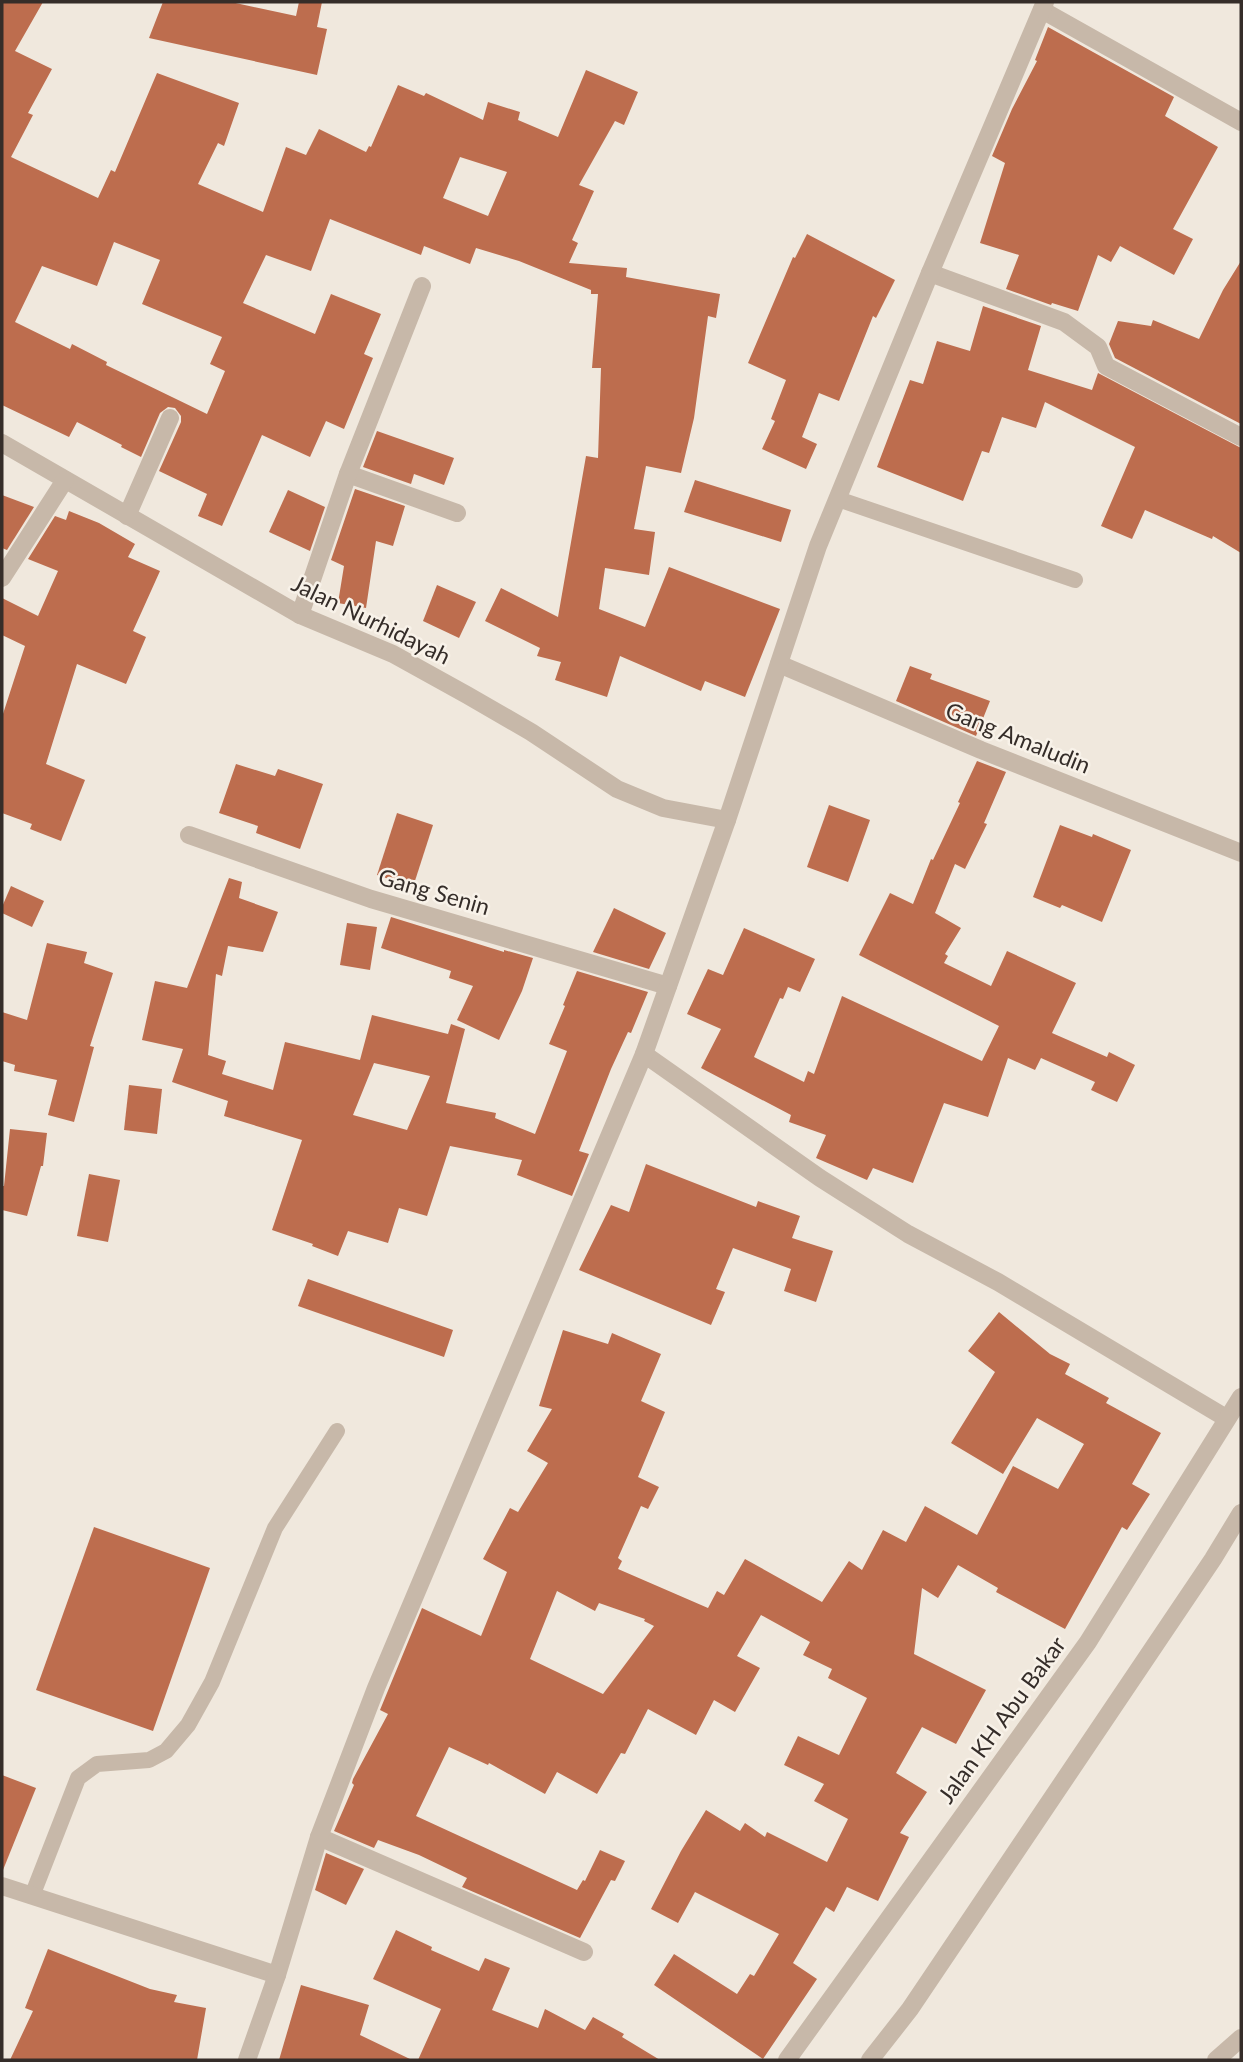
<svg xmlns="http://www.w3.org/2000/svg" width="1243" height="2062" font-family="Lato,sans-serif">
  <rect width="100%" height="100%" fill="#f0e8dd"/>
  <g fill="#bd6d4e" fill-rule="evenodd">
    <path d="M2,2h41l-28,49 37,18 -24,44 5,2 -22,42 87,41 13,-28 4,2 42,-99 82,30 -15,43 -6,-3 -20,41 65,28 23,-65 20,8 13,-26 47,23 3,-6 2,1 27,-62 26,11 2,-3 57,27 5,-18 32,10 -2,8 40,17 28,-67 52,22 -14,33 -9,-4 -36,64 15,6 -22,49 6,3 -9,20 58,5 -1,9 94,17 -4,24 -8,-2 -14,102 -13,55 -35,-7 -12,63 21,3 -6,43 -44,-7 -6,41 46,18 24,-60 111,42 -35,88 -40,-16 -4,10 -81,-35 -13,41 -52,-17 6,-18 -24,-6 3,-8 -55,-27 16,-33 57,29 28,-161 12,2 3,-90h-9l6,-74h-7v-4l-72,-29 -43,-13 -6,16 -46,-18 -3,9 -91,-36 -19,52 -45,-16 -23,48 72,31 16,-40 50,20 -17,40 9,4 -29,71 -18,-8 -16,36 -48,-22 -40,91 -24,-10 9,-22 -48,-23 22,-49v-6l-6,-8 -7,-1 -8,6 -19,44 -20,-10 1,-2 -45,-23 -8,15 -67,-32zM460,157l47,15 -19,44 -45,-18zM114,242l46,18 -18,44 80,33 -12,27 15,7 -18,43 -101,-49 1,-3 -35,-18 -2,5 -55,-27 27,-56 55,20z"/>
    <polygon points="163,2 231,2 296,16 299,2 322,2 317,27 327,29 317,75 149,38"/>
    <polygon points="1048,27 1174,97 1165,116 1218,147 1173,229 1193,239 1174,275 1120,246 1111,262 1098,255 1078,311 1052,303 1051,305 1006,289 1019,255 980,243 1005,163 992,156 1012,109 1037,61 1035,60"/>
    <polygon points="807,234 895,280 876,318 873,316 839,401 819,393 802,437 817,444 806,469 762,449 775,421 771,419 786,380 748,363 793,257 795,258"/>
    <polygon points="1241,261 1241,424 1115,358 1109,344 1118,321 1151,326 1153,320 1199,339 1223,290"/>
    <polygon points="983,306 1041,326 1028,370 1092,390 1098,373 1241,448 1241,553 1213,536 1212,539 1145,510 1132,539 1101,526 1135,447 1045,402 1036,428 1002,417 989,453 982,451 963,501 877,467 910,380 923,384 937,341 970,351"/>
    <polygon points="377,431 454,458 444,485 414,474 411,484 363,467"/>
    <polygon points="695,480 791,510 781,542 684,512"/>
    <polygon points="355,489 405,506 393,546 376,541 366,608 338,603 344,566 331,560"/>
    <polygon points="288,490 325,507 310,551 269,532"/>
    <polygon points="2,495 34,507 7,550 2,548"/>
    <polygon points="69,511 99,523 135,544 128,557 160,571 133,631 146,637 126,684 77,664 46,764 85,780 61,841 30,829 32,824 2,813 2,717 25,646 2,635 2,598 38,616 58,571 28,559 55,516 66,520"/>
    <polygon points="437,585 476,602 459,638 423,621"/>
    <polygon points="910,666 932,674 930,679 990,701 976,736 896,701"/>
    <polygon points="977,761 1006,772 984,823 987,824 965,869 955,864 935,913 961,928 945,954 948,956 944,963 991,986 1007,951 1076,983 1052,1033 1107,1057 1109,1052 1135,1065 1117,1102 1091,1090 1095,1082 1041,1058 1035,1070 1008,1058 988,1117 944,1103 913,1183 873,1168 867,1180 816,1158 826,1135 789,1122 791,1115 701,1068 721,1029 687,1014 708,969 723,975 744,928 815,959 800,992 788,987 783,999 780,998 754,1057 804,1082 808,1071 814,1074 842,996 982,1061 999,1026 859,955 890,893 913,904 931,859 933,860 960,803 958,802"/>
    <polygon points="236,764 275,776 278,769 323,784 300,849 256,833 258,826 219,813"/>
    <polygon points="829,805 870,820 848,882 807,867"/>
    <polygon points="397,813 433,825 413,887 377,875"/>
    <polygon points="1060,825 1092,837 1093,834 1131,850 1102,922 1062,905 1060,908 1033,897"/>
    <path d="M229,878l13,4 -3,16 39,14 -15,40 -35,-6 -6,30 -6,-2 -8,81 18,6 -4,13 51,16 12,-48 75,18 12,-45 76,19 3,-10 14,5 -19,74 50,10 -1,5 40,16 32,-83 -18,-7 16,-38 -2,-1 14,-34 71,21 -17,41 -3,-1 -17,37 -32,82 10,3 -17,42 -55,-21 5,-15 -72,-14 -23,70 -28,-8 -11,35 -40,-12 -10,25 -26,-10 1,-2 -41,-14 30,-90 -78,-24 4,-15 -56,-19 11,-33 -41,-9 13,-59 32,7zM374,1063l56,13 -23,54 -54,-15z"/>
    <polygon points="11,886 44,901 32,927 2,913 2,907"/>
    <polygon points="614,908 666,933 649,969 593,952"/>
    <polygon points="391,917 504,952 504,950 533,958 522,991 499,1040 457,1020 473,986 449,978 451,971 381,948"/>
    <polygon points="347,923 377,927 370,970 340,965"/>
    <polygon points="47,943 87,952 84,963 113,973 90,1046 94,1047 74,1122 48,1115 57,1080 14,1071 15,1065 2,1061 2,1012 27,1020"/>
    <polygon points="129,1085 162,1089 157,1134 124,1130"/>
    <polygon points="10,1129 47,1133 43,1166 41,1166 27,1216 2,1210 2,1186 4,1186"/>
    <polygon points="646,1164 756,1207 758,1201 800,1216 792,1238 833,1251 816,1302 784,1291 791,1269 733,1248 716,1289 725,1292 711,1325 579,1270 611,1205 629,1212"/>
    <polygon points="89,1174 120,1180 108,1242 77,1236"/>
    <polygon points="308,1279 453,1330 444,1357 298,1306"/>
    <path d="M999,1312l51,42 20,10 -5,10 44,24 -3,5 55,30 -29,51 18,10 -23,36 -5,-3 -57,102 -69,-37 2,-4 -40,-23 -20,33 -16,-10 -8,66 72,36 -30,54 -34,-17 -26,46 31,19 -27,41 9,4 -31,64 -31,-14 -13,25 -8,-5 -33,56 24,16 -54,80 -109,-74 20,-31 63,40 13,-20 4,2 25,-42 -84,-42 -17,31 -27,-14 30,-58 25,-41 34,21 5,-8 20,14 2,-5 60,30 21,-43 -34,-18 10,-17 -40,-19 14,-29 41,19 28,-57 -39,-20 4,-9 -29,-14 7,-13 -49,-27 -24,41 23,12 -25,44 -21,-12 -18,35 -48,-26 -23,45 -4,-1 -24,41 -40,-22 -12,22 -56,-31 -1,2 -39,-18 -33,69 161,74 6,-10 2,1 15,-31 25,11 -10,20 -4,-1 -31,58 -118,-51 5,-9 -48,-23 -41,-15 -4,8 -40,-17 20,-46 -2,-2 1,-4 35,-65 -8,-4 42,-102 59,28 26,-64 -24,-13 27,-51 8,4 30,-49 -21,-12 25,-42 -13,-3 24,-76 45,14 4,-11 49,21 -20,47 24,11 -27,65 21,10 -11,22 -7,-3 -23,52 4,3 -4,8 90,39 9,-17 7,4 21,-36 77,43 27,-41 13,9 21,-40 23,12 19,-36 52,29 36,-69 45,23 26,-45 -47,-26 -34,56 -52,-31 44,-71 -27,-21zM557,1591l38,20 4,-8 46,16 -1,2 10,5 -51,68 -73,-35z"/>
    <polygon points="94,1527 210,1568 153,1731 36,1690"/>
    <polygon points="2,1775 36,1788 3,1870 2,1870"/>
    <polygon points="326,1853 364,1869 346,1905 315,1890"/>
    <polygon points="396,1930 432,1947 431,1950 479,1971 485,1958 510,1968 492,2010 538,2028 545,2009 585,2030 593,2017 624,2034 622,2037 660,2060 418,2060 441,2009 373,1979"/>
    <polygon points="48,1949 150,1989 177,1995 174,2002 206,2008 197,2060 10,2060 33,2011 25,2008"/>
    <polygon points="301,1985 369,2005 360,2035 412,2060 279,2060"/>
  </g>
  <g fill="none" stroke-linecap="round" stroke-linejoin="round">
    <g stroke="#c7b8a9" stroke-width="16">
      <polyline points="838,499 1075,580"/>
      <polyline points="32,1896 78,1778 97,1764 149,1760 166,1751 188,1725 212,1682 275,1528 337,1431"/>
    </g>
    <g stroke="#c7b8a9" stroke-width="18">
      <polyline points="1042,10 1241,122"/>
      <polyline points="930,273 1064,322 1098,347 1106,366 1241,437"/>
      <polyline points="2,443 300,615 393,654 467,695 531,732 617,789 663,808 727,820"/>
      <polyline points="348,474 457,513"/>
      <polyline points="127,516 170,418"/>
      <polyline points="2,578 65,480"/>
      <polyline points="300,615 348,474 422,286"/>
      <polyline points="779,664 981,750 1241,853"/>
      <polyline points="189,835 371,899 668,986"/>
      <polyline points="644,1054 820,1178 908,1234 998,1282 1226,1418"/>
      <polyline points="319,1837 584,1952"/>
      <polyline points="2,1886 277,1975"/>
      <polyline points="247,2060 277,1975 319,1837 376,1688 644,1054 727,820 818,546 930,273 1045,2"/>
      <polyline points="870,2060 910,2009 1213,1559 1241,1513"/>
      <polyline points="1216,2060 1241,2038"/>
    </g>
    <polyline stroke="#c7b8a9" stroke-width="18" points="787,2060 1088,1642 1241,1397"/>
  </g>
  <g text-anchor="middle" stroke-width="5" stroke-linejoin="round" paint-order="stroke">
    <g font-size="23" fill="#352d29" stroke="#f8f2e9">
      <text transform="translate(371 620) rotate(26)" y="8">Jalan Nurhidayah</text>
      <text transform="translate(1018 738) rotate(22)" y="8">Gang Amaludin</text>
      <text transform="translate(434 892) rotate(16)" y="8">Gang Senin</text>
      <text transform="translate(1002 1720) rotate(-54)" y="8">Jalan KH Abu Bakar</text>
    </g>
  </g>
  <rect width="1243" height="2062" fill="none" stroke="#352d29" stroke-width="7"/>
</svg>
